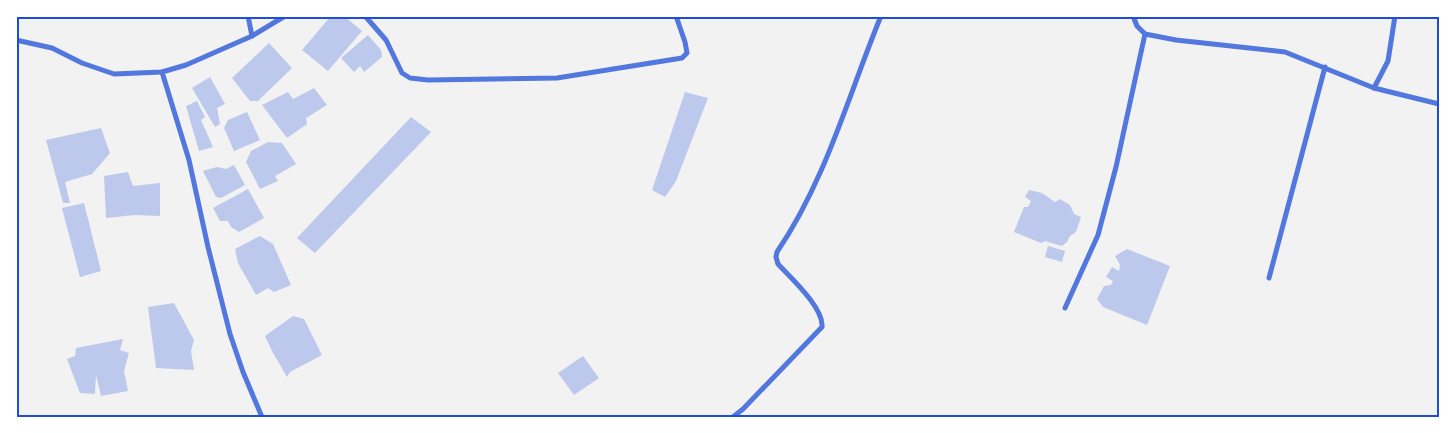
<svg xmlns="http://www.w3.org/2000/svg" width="1455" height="433" font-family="'Titillium Web',sans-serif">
  <rect width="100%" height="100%" fill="#f2f2f2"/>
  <g fill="#bdc9ec">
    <polygon points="331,16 344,16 362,31 328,71 302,50"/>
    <polygon points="368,35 381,50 382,57 364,72 360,66 354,72 341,58"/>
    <polygon points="269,43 292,68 258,101 250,101 232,78"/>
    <polygon points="210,77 225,104 217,108 220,124 215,127 192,88"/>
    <polygon points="314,88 327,105 306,118 307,124 287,138 262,105 288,92 293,99"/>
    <polygon points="685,92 708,98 676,181 665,197 652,190"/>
    <polygon points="197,101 205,117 201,120 213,147 199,151 186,106"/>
    <polygon points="247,112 260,140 234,151 224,128 228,120"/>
    <polygon points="411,117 431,132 315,253 297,238"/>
    <polygon points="101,128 110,153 92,174 65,182 70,203 63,203 46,140"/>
    <polygon points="268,142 282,143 296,164 275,176 278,181 260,189 246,162 251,151"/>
    <polygon points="234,165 245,185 221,198 216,197 203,171 217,167 226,169"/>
    <polygon points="128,172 133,186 160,183 160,216 135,215 106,218 104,176"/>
    <polygon points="248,189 264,218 239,232 231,227 228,221 220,221 213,208"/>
    <polygon points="1029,190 1042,193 1055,202 1060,199 1070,205 1074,214 1081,217 1076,232 1070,236 1067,242 1062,246 1045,241 1041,243 1014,232 1024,207 1028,207 1031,201 1025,197"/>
    <polygon points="84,203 101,271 80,277 62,208"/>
    <polygon points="260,236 273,244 291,285 274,292 268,288 256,295 238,263 235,249"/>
    <polygon points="1048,246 1065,251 1062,262 1045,257"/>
    <polygon points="1127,249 1170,266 1147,325 1103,307 1097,299 1104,286 1111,285 1113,281 1106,277 1112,267 1119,271 1120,265 1115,256"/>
    <polygon points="174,303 194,340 191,351 194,370 156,368 148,307"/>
    <polygon points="293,316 304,319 322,355 290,372 287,377 272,351 265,336"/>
    <polygon points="123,339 120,350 129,353 124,371 128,391 101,396 96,375 95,394 80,393 67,359 75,356 76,348"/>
    <polygon points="583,356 599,378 574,395 558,373"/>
  </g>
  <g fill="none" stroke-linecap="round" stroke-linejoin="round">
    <g stroke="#5277de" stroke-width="5">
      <polyline points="248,16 252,36"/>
      <polyline points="365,16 386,40 402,73 410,78 428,80 557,78 682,58 687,53 685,42 676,16"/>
      <polyline points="1133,16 1137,26 1145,34 1176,40 1285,52 1374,88 1388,61 1395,16"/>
      <polyline points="16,40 52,48 82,63 114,74 162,72 186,65 252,36 285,16"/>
      <polyline points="162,72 189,160 208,247 230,334 243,372 262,417"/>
      <polyline points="1374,88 1439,104"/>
      <polyline points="1269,278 1325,67"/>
      <polyline points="1065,308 1098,235 1116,167 1145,34"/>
      <path d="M733,417l10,-8 79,-82c2,-19 -31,-49 -44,-63l-2,-7 1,-5c49,-72 71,-156 104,-236"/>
    </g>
  </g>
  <rect width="1455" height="433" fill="none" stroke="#ffffff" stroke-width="35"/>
  <rect x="18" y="18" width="1420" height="398" fill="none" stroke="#1d4ed8" stroke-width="2"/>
</svg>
